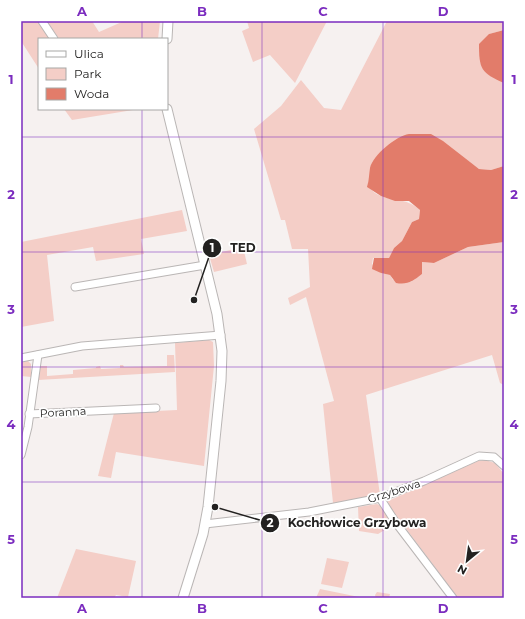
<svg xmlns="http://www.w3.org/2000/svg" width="525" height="619" font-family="Montserrat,sans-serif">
  <rect width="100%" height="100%" fill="#f6f1f0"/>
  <g fill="#f4cec7">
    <polygon points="21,21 38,21 51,39 39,39 39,69 21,41"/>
    <polygon points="47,21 92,21 99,32 124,21 160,21 158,39 59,39"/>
    <polygon points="247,21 327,21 295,83 270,55 253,62 242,31 249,28"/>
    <path d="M387,21h117v9l-15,4 15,34v98l-13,4 -12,-1 -17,-12 -93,21 -1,9c3,1 4,4 7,6 14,9 32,4 45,17l-1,9 -7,3 -10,19 -8,7 -5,10h-16l-1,6 9,9 9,2 3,5 18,2 11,-8v-12l12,1 34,-16 36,-5v143l-4,-2 -8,-28 -126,40 14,100 -47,8 -10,-99 11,-3 -28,-104 -16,8 -2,-7 22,-11 -2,-38h-16l-7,-29h-4l-27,-91 27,-23 20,-26 23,28 17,2z"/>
    <polygon points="64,109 139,109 72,120"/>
    <polygon points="182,210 187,231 141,239 144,254 96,261 93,247 47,255 54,321 21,327 21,242"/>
    <polygon points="243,247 247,264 214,272 209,255"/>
    <polygon points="209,340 213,342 214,366 204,466 116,452 111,478 98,476 114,413 177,410 175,343"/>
    <polygon points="167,355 174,355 175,372 38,380 40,366 47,366 47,376 73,374 73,370 96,368 96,367 100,366 101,369 120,368 120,365 123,365 124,367 167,366"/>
    <polygon points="28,361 31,364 31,377 21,376 21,362"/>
    <polygon points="485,460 495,463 504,474 504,598 458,598 389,506 388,501 478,461"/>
    <polygon points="377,504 381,506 395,524 378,534 359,531 358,507"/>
    <polygon points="76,549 136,561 128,597 116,595 114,598 57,598"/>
    <polygon points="327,558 349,562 342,588 321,584"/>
    <polygon points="320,589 364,598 316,598"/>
    <polygon points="377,592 390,594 389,598 376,598 375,595"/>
  </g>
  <g fill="#e27c6a">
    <path d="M504,30v53c-23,-10 -25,-14 -25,-39l10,-10z"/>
    <path d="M409,134h22l12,7 36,28 12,1 13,-4v76l-36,5 -34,16 -12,-1v12c-9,7 -14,11 -26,9l-6,-8 -9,-2 -9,-4 2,-11h15l5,-10 8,-7 10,-19 7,-3 1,-9 -11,-9h-14l-14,-5 -14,-9c2,-6 2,-13 3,-19 3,-13 26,-32 39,-34z"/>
  </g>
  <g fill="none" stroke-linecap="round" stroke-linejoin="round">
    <defs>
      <g id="minor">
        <polyline points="42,21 54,39"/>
        <polyline points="75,287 205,265"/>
        <polyline points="21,358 82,346 221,335"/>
        <polyline points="29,414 156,408"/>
        <polyline points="21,455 28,427 38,355"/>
        <polyline points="380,498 396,523 453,598"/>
        <polyline points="205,524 309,512 380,498 424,481 479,456 494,457 504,466"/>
      </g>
      <g id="tertiary">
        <polyline points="167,39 168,21"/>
        <polyline points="167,109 217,314 222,351 221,381 208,507 203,534 183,598"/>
      </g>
    </defs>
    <use href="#minor" stroke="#bab6b5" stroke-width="9"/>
    <use href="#tertiary" stroke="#bab6b5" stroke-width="11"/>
    <use href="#minor" stroke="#fff" stroke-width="7"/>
    <use href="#tertiary" stroke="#fff" stroke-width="9"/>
  </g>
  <path fill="none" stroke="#7b2cbf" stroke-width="1" stroke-opacity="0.55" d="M142,21v18M262,21v577M383,21v577M142,109v489M21,137h483M21,252h483M21,367h483M21,482h483"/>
  <g text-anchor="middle" stroke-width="3.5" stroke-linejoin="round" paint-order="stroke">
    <g font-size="11" fill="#232221" stroke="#fff">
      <text transform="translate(63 412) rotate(-3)" y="4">Poranna</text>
      <text transform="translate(394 491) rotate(-18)" y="4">Grzybowa</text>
    </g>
  </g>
  <path fill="none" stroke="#232221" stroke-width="1.5" d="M194 300L212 248M215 507L270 523"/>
  <g fill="#232221" stroke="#fff" stroke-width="1.5">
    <circle cx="194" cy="300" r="4"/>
    <circle cx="215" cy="507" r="4"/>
    <circle cx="212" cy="248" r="10"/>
    <circle cx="270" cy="523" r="10"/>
  </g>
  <g font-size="12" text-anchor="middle" font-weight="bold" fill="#fff">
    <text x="212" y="252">1</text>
    <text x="270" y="527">2</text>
  </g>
  <g font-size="12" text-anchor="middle" font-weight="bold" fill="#232221" stroke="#fff" stroke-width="3.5" stroke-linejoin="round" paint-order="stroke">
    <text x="243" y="252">TED</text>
    <text x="357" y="527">Kochłowice Grzybowa</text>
  </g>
  <rect width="525" height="619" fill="none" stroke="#ffffff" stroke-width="44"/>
  <rect x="38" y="38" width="130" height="72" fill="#ffffff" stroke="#a7a7a6"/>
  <rect x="46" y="51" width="20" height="6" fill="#ffffff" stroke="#a7a7a6"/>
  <text x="74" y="58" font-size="12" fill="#232221">Ulica</text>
  <rect x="46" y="68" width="20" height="12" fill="#f4cec7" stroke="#a7a7a6"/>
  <text x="74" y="78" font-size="12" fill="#232221">Park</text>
  <rect x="46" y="88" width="20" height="12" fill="#e27c6a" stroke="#a7a7a6"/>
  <text x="74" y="98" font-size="12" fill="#232221">Woda</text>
  <g transform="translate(467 561) rotate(209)" stroke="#ffffff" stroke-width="3" paint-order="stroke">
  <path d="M0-3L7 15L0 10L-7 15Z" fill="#232221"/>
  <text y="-6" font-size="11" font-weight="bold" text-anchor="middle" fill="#232221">N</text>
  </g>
  <rect x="22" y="22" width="481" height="575" fill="none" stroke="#7b2cbf" stroke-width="1.5"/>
  <g font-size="13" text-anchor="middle" font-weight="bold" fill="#7b2cbf">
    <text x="82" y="16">A</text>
    <text x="202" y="16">B</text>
    <text x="323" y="16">C</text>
    <text x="443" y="16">D</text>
    <text x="11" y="84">1</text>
    <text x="514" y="84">1</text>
    <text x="11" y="199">2</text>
    <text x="514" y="199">2</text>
    <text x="11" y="314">3</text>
    <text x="514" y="314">3</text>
    <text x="11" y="429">4</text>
    <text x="514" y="429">4</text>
    <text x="11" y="544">5</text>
    <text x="514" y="544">5</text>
    <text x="82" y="613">A</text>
    <text x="202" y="613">B</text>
    <text x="323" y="613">C</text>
    <text x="443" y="613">D</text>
  </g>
</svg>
